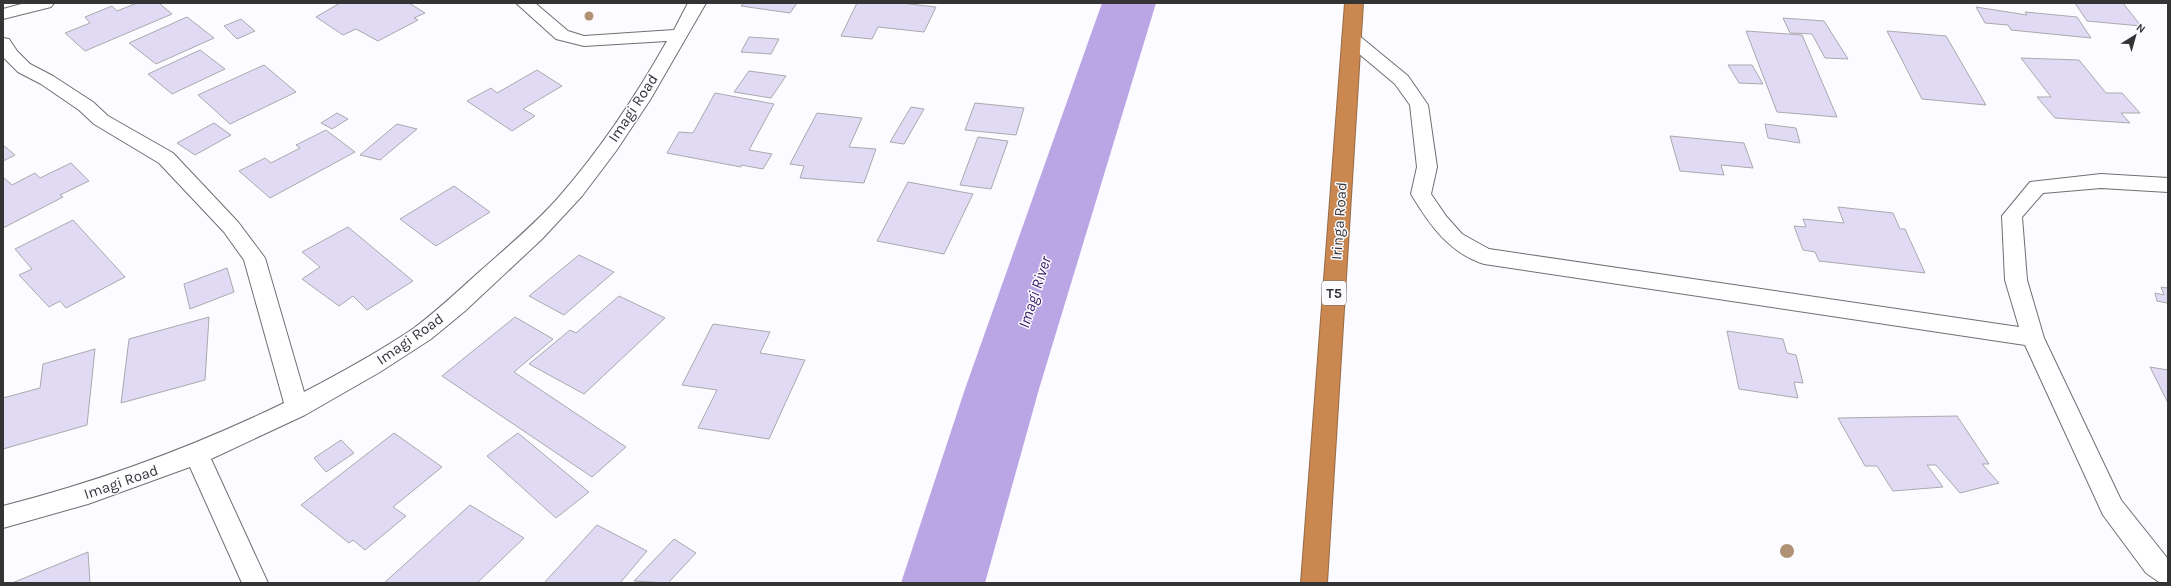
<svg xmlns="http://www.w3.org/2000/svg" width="2171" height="586" font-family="Karla,sans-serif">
  <rect width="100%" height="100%" fill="#fcfbff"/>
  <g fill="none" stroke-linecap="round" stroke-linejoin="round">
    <polygon fill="#baa5e5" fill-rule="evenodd" points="1102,3 1156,3 1039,389 985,583 901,583 965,389"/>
  </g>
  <g fill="#e1daf5" stroke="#aaa9ad">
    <polygon points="137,3 159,3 172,14 85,51 65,33 90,23 85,17 112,6 117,11"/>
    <polygon points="340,3 409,3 425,13 414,18 418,20 378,41 356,29 343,35 316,17"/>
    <polygon points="744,3 797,3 790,13 741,6"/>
    <polygon points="857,3 901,3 936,7 924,32 878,27 872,39 841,36"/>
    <polygon points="2075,3 2123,3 2141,26 2087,21"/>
    <polygon points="1976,7 2027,15 2025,12 2077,17 2091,38 2011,30 2008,25 1985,23"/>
    <polygon points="187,17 214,38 156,64 129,43"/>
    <polygon points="1783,18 1824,21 1848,59 1825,58 1812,34 1790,33"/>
    <polygon points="241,19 255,31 237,39 224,26"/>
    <polygon points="1746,31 1802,35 1837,117 1777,112"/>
    <polygon points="1887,31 1946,36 1986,105 1922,99"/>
    <polygon points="749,37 779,39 771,54 741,52"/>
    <polygon points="200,50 225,69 172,94 148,74"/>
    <polygon points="2021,58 2079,60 2106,93 2122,93 2140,113 2121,113 2130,123 2055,118 2037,97 2051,97"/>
    <polygon points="264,65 296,92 230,124 198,95"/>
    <polygon points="1728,65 1752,65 1763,84 1739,83"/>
    <polygon points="537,70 562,86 523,109 535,116 512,131 467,101 491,88 497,93"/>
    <polygon points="749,71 786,76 771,98 734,92"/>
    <polygon points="715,93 774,104 749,150 772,154 763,169 741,165 741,167 667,153 679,132 693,133"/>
    <polygon points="975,103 1024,108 1016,135 965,130"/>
    <polygon points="911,107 924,109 904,144 890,142"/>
    <polygon points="337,113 348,119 332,129 321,123"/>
    <polygon points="817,113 862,118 849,147 876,149 864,183 800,178 804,166 790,164"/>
    <polygon points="214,123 231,135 195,155 177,143"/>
    <polygon points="397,124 417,129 380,160 360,155"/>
    <polygon points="1765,124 1796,128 1800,143 1768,138"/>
    <polygon points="326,130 355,152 270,198 239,171 265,158 271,163 300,148 296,145"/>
    <polygon points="1670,136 1744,143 1753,168 1721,165 1724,175 1680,171"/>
    <polygon points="978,137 1008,141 991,189 960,185"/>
    <polygon points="3,145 15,155 3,161"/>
    <polygon points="71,163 89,181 60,195 63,197 3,228 3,177 12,185 35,173 40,178"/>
    <polygon points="908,182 973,194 944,254 877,241"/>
    <polygon points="454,186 490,212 436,246 400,219"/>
    <polygon points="1838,207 1893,213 1900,229 1905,229 1925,273 1819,261 1815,252 1803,250 1794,226 1806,227 1803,219 1844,223"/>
    <polygon points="73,220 125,277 66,308 60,301 49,307 19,275 32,269 15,249"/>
    <polygon points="348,227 413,281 367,310 353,296 339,306 302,279 320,267 302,252"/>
    <polygon points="579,255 614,272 564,315 529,296"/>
    <polygon points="227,268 234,292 190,309 184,284"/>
    <polygon points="2161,287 2168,288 2168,306 2167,303 2157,301 2155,293 2164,295"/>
    <polygon points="619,296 665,318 584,394 529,364 570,330 576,333"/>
    <polygon points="209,317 205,380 121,403 129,339"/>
    <polygon points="515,317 553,339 514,372 626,447 592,477 442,376"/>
    <polygon points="713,324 770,332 760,353 805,360 769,439 698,428 717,390 682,385"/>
    <polygon points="1727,331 1783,339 1787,353 1796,355 1803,383 1794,382 1798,398 1739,389"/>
    <polygon points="95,349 87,425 3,449 3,398 40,388 43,364"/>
    <polygon points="2150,367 2168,370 2168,403"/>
    <polygon points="1957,416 1989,464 1982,464 1999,483 1960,493 1936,465 1927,465 1943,487 1893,491 1877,466 1865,466 1838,418"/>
    <polygon points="394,433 442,467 393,507 406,516 365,550 353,540 349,543 301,505"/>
    <polygon points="518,433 589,492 556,518 487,456"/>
    <polygon points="341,440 354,453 326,472 314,458"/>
    <polygon points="470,505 524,538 477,583 384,583"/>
    <polygon points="597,525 647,551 620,583 544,583"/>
    <polygon points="674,539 696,553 668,583 634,581"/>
    <polygon points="88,552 90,583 12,583"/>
  </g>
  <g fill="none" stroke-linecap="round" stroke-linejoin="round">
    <defs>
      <g id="street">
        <polygon points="25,3 54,3 51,7 3,19 3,9"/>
        <path d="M516,3h19l33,28 16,5 90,-6 14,-27h18l-56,97 -34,51 -34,45 -40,43 -77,72 -34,28 -51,33 -75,43 -94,44 57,124h-26l-52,-116 -102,37 -85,24v-22c98,-25 190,-59 281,-103l-40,-143 -20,-28 -65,-69 -65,-39 -15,-14 -38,-26 -23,-12 -15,-15v-19l6,1 8,12 13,13 23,12 40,26 15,14 65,37 65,69 27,36 39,134c38,-20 75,-40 110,-64 23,-17 44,-37 65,-56 27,-24 55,-47 79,-74 42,-48 78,-102 109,-157l-83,5 -28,-7z"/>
        <path d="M1351,33l6,1 51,42 20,29 9,62 -6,27 15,22 16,18 27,15 530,78 -14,-47 -3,-64 28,-34 71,-8 67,4v14l-67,-4 -58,5 -21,24 5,63 17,58 77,162 47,59v24l-9,-1 -13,-9 -43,-58 -78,-170 -541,-81c-35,-11 -55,-40 -73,-70l6,-27 -7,-62 -15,-21 -50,-42 -3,-4 3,-4z"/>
      </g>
      <polygon id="highway" points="1345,3 1363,3 1327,583 1301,583"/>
    </defs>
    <use href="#street" stroke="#706f72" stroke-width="2"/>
    <use href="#highway" stroke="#966a46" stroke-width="2"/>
    <use href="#street" fill="#fff" fill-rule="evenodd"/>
    <use href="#highway" fill="#ca874f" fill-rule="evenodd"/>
  </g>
  <g fill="#af9173">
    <circle cx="589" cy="16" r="4.5"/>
    <circle cx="1787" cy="551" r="7"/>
  </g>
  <g text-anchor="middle" stroke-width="3" stroke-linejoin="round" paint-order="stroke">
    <rect fill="#fcfbff" stroke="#707072" stroke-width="1" x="1322" y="281" width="24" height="24" rx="3"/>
    <g font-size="14" font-weight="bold" fill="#343435">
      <text x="1334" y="298">T5</text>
    </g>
    <g font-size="15" fill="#343435" stroke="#fcfbff">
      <text transform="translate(633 108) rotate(-57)" y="5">Imagi Road</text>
      <text transform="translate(1339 221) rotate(-86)" y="5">Iringa Road</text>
      <text transform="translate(410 339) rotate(-35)" y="5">Imagi Road</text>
      <text transform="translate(121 482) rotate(-19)" y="5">Imagi Road</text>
    </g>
    <g font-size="16" font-style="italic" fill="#40216b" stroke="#fcfbff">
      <text transform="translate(1034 292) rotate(-72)" y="6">Imagi River</text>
    </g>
  </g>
  <rect width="2171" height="586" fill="none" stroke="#343435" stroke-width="8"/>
  <g transform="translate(2135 36) rotate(37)" stroke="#fcfbff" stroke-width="3" paint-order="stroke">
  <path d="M0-3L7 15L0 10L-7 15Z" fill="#343435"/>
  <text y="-6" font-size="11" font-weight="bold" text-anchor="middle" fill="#343435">N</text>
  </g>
</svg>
